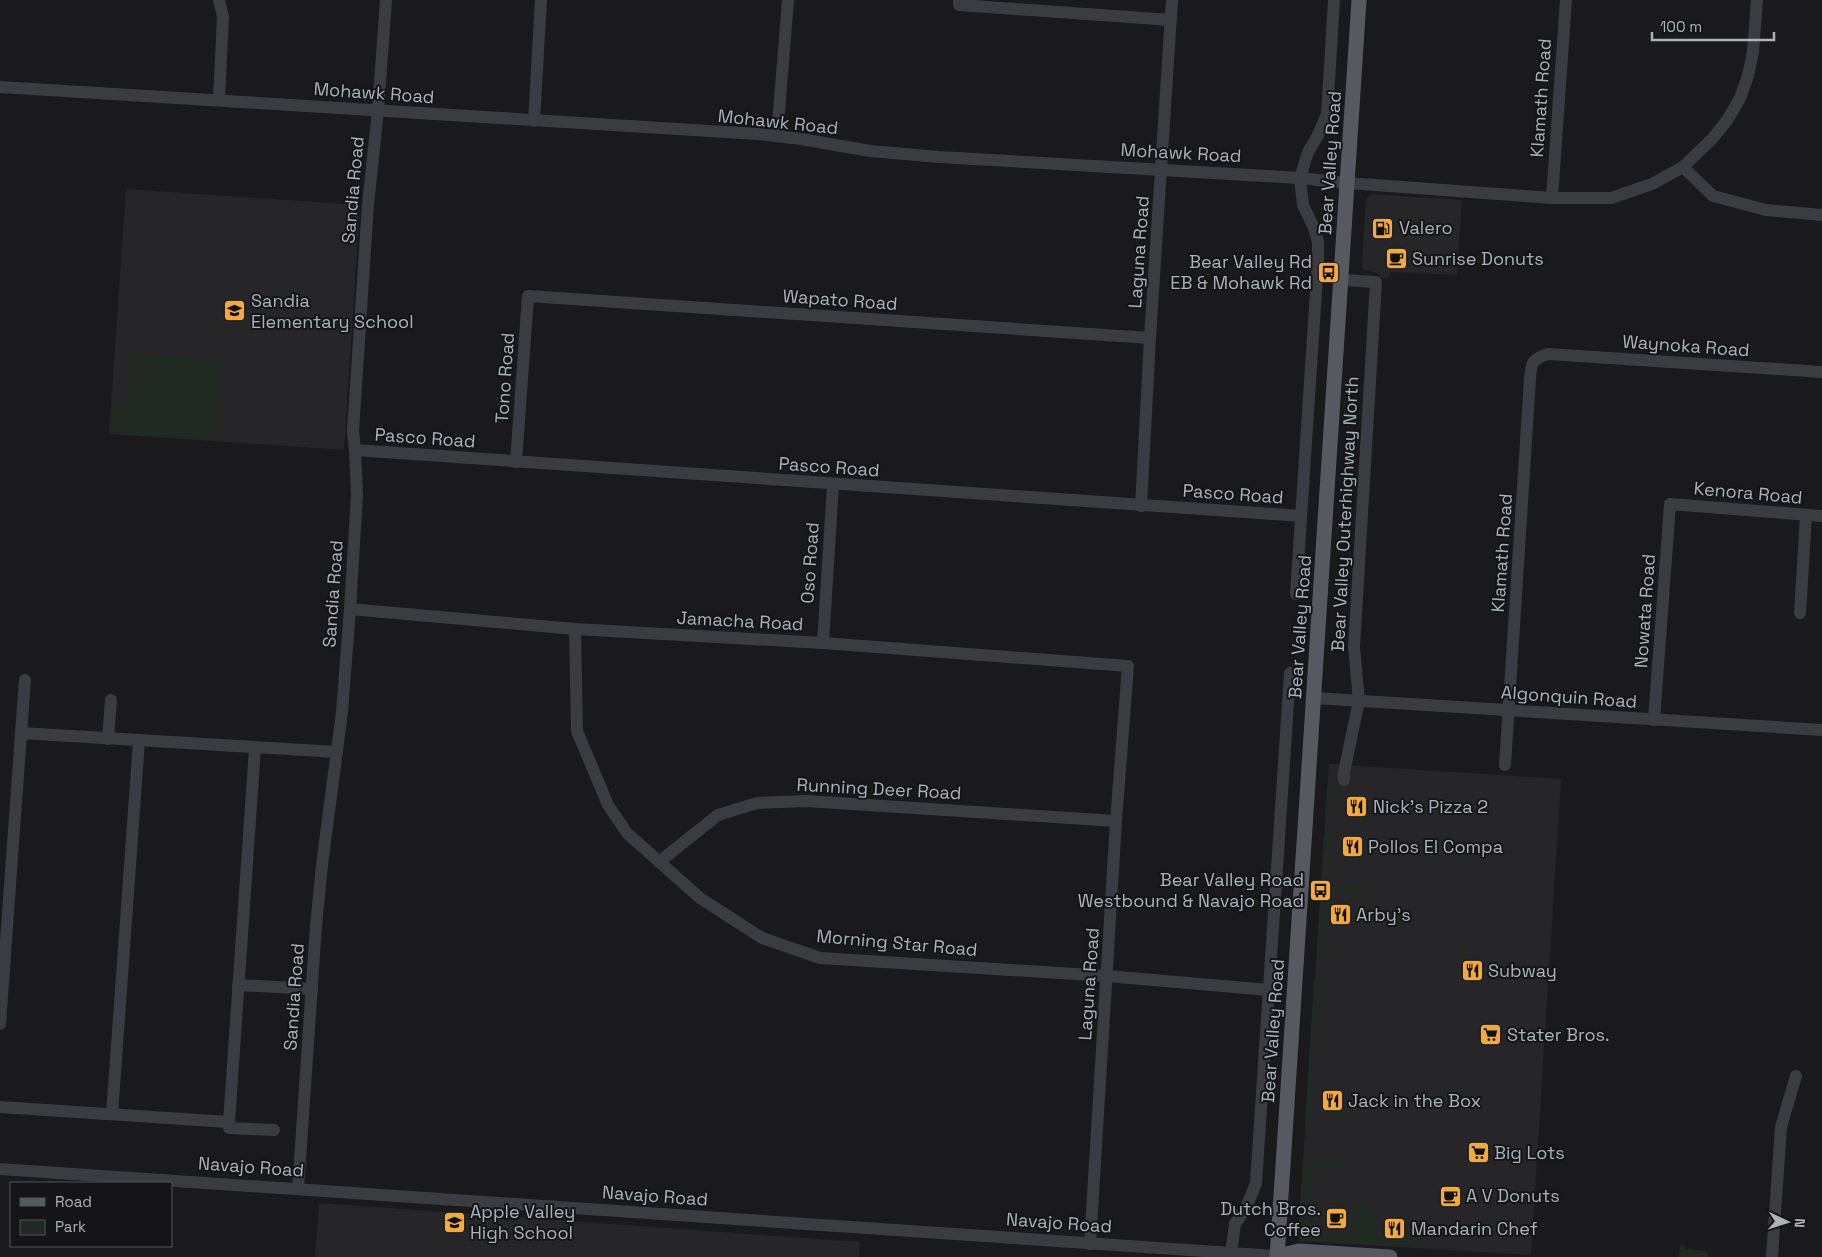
<svg xmlns="http://www.w3.org/2000/svg" width="1822" height="1257" font-family="'Space Grotesk',sans-serif">
  <rect width="100%" height="100%" fill="#1a1a1c"/>
  <g fill="#262629">
    <polygon points="126,189 360,205 344,450 109,434"/>
    <polygon points="1372,194 1462,200 1457,275 1390,272 1390,277 1383,278 1377,273 1363,269 1362,265 1366,200 1368,196"/>
    <polygon points="1329,764 1561,779 1531,1255 1298,1241"/>
    <polygon points="319,1203 860,1242 859,1257 315,1257"/>
  </g>
  <g fill="#212a22">
    <polygon points="132,353 221,360 216,440 110,433 112,404 128,405"/>
    <polygon points="1327,785 1339,786 1339,790 1332,790 1330,817 1337,817 1336,822 1325,821"/>
    <polygon points="1329,833 1337,833 1337,837 1331,842 1330,848 1323,848 1324,836 1328,837"/>
    <polygon points="1323,850 1330,850 1329,869 1322,869"/>
    <polygon points="1322,871 1329,871 1328,885 1360,887 1360,891 1356,893 1333,892 1331,896 1329,920 1319,919"/>
    <polygon points="1319,921 1329,922 1328,933 1323,933 1323,954 1353,957 1354,950 1356,950 1355,958 1352,960 1319,958 1320,954 1317,951"/>
    <polygon points="1458,949 1468,950 1468,962 1462,962"/>
    <polygon points="1319,973 1341,975 1354,973 1356,979 1326,977 1325,985 1319,984 1313,1072 1317,1072 1312,1082 1317,1090 1314,1094 1312,1121 1305,1122 1314,982 1315,978 1319,976"/>
    <polygon points="1332,1107 1347,1108 1348,1114 1326,1113 1325,1111 1331,1111"/>
    <polygon points="1306,1123 1310,1123 1308,1147 1304,1147"/>
    <path d="M1303,1159l40,3 2,2 -4,4 -18,-1 -8,5 -4,50 2,5 4,4 29,2 5,-6 2,-19 6,-1 10,2v7h5v12l7,9c6,1 11,1 17,2 22,1 21,-6 24,-26h1l-1,31 -3,-1 -2,4h-3l-114,-8 -2,-2z"/>
    <polygon points="1680,1245 1685,1245 1685,1249 1707,1251 1709,1257 1679,1257"/>
  </g>
  <g fill="none" stroke-linecap="round" stroke-linejoin="round">
    <g stroke="#3b3c41" stroke-width="12">
      <polyline points="959,0 959,5 1171,20"/>
      <polyline points="0,87 758,134 801,139 870,151 939,157 1300,178 1347,183 1552,198 1611,198 1652,184 1683,167 1713,138 1728,119 1740,98 1748,76 1753,52 1757,0"/>
      <polyline points="219,99 223,17 219,0"/>
      <polyline points="534,121 541,0"/>
      <polyline points="777,136 788,0"/>
      <polyline points="1683,167 1713,196 1766,210 1822,215"/>
      <polyline points="1552,198 1566,0"/>
      <polyline points="1342,280 1376,282 1354,647 1359,701 1344,772 1344,780"/>
      <polyline points="355,450 1301,516"/>
      <polyline points="516,462 528,296 1150,338"/>
      <polyline points="1141,506 1150,338 1172,0"/>
      <polyline points="1296,594 1318,261 1318,242 1314,228 1303,205 1300,178 1308,152 1318,135 1327,114 1334,0"/>
      <polyline points="350,609 575,629 823,643 1128,666 1116,821 1090,1244"/>
      <polyline points="1800,613 1806,516"/>
      <polyline points="575,629 577,731 608,805 627,833 700,898 762,938 820,958 1107,976 1269,990"/>
      <polyline points="823,643 833,485"/>
      <polyline points="1314,698 1822,730"/>
      <polyline points="1654,720 1670,504 1822,516"/>
      <polyline points="21,733 25,680"/>
      <polyline points="108,739 111,700"/>
      <path d="M1505,765l25,-386c1,-16 2,-20 18,-25l274,18"/>
      <polyline points="659,862 718,815 757,803 806,801 1116,821"/>
      <polyline points="238,985 312,989"/>
      <polyline points="0,1024 21,733 337,752"/>
      <polyline points="0,1107 229,1122 229,1128 274,1130"/>
      <polyline points="112,1114 139,741"/>
      <polyline points="229,1122 255,748"/>
      <polyline points="0,1169 1277,1256"/>
      <polyline points="298,1189 316,926 322,865 342,712 350,609 357,495 355,450 353,431 368,205 378,110 386,0"/>
      <polyline points="1231,1253 1235,1224 1246,1208 1256,1183 1290,673"/>
      <polyline points="1772,1257 1781,1127 1796,1076"/>
    </g>
    <g stroke="#575960" stroke-width="15">
      <polyline points="1277,1256 1299,1251 1390,1257"/>
      <polyline points="1277,1257 1359,0"/>
    </g>
  </g>
  <defs>
    <symbol id="fuel-square" viewBox="-11 -11 22 22"><rect x="-9" y="-9" width="18" height="18" rx="4" fill="#f4a93a" stroke="#151517"/><path d="M-5.5-6h7V0h2V4h1.3V-2.5L3-4.5l.8-.8L6-3V5H2.5V1h-1V6h-7ZM-4.2-4.7v3.2H.2V-4.7Z" fill="#111"/></symbol>
    <symbol id="cafe-square" viewBox="-11 -11 22 22"><rect x="-9" y="-9" width="18" height="18" rx="4" fill="#f4a93a" stroke="#151517"/><path d="M-5.5-4.5H6V0H3Q3 3.5 0 3.5H-2.5Q-5.5 3.5-5.5 0ZM3-3.2v2h1.7v-2ZM-6 4.5H4V6H-6Z" fill="#111"/></symbol>
    <symbol id="bus-square" viewBox="-11 -11 22 22"><rect x="-9" y="-9" width="18" height="18" rx="4" fill="#f4a93a" stroke="#151517"/><path d="M-5-6H5V4H4V6H2V4H-2V6H-4V4H-5ZM-3.5-4V0h7V-4ZM-3.5 1.2v1.5H-2V1.2ZM2 1.2v1.5H3.5V1.2Z" fill="#111"/></symbol>
    <symbol id="school-square" viewBox="-11 -11 22 22"><rect x="-9" y="-9" width="18" height="18" rx="4" fill="#f4a93a" stroke="#151517"/><path d="M0-5L7-2L0 1L-7-2ZM-4 1L0 2.5L4 1V4Q0 6-4 4Z" fill="#111"/></symbol>
    <symbol id="restaurant-square" viewBox="-11 -11 22 22"><rect x="-9" y="-9" width="18" height="18" rx="4" fill="#f4a93a" stroke="#151517"/><path d="M-5-6h1v4h1v-4h1v4h1v-4h1v5L-1.5 .5V6h-2V.5L-5-1ZM5-6V6H3V1.5H1.5Q1.5-4 5-6Z" fill="#111"/></symbol>
    <symbol id="supermarket-square" viewBox="-11 -11 22 22"><rect x="-9" y="-9" width="18" height="18" rx="4" fill="#f4a93a" stroke="#151517"/><path d="M-6-5.5h2.5l.6 2H6L4.5 2H-2.5L-4.4-4H-6ZM-1.5 3.2a1.3 1.3 0 1 0 .1 0ZM3 3.2a1.3 1.3 0 1 0 .1 0Z" fill="#111"/></symbol>
  </defs>
  <g fill-rule="evenodd">
    <use href="#fuel-square" x="1370" y="216" width="25" height="25"/>
    <use href="#cafe-square" x="1384" y="246" width="25" height="25"/>
    <use href="#bus-square" x="1316" y="260" width="25" height="25"/>
    <use href="#school-square" x="222" y="298" width="25" height="25"/>
    <use href="#restaurant-square" x="1344" y="794" width="25" height="25"/>
    <use href="#restaurant-square" x="1340" y="834" width="25" height="25"/>
    <use href="#bus-square" x="1308" y="878" width="25" height="25"/>
    <use href="#restaurant-square" x="1328" y="902" width="25" height="25"/>
    <use href="#restaurant-square" x="1460" y="958" width="25" height="25"/>
    <use href="#supermarket-square" x="1478" y="1022" width="25" height="25"/>
    <use href="#restaurant-square" x="1320" y="1088" width="25" height="25"/>
    <use href="#supermarket-square" x="1466" y="1140" width="25" height="25"/>
    <use href="#cafe-square" x="1438" y="1184" width="25" height="25"/>
    <use href="#cafe-square" x="1324" y="1206" width="25" height="25"/>
    <use href="#school-square" x="442" y="1210" width="25" height="25"/>
    <use href="#restaurant-square" x="1382" y="1216" width="25" height="25"/>
  </g>
  <g text-anchor="middle" stroke-width="4" stroke-linejoin="round" paint-order="stroke">
    <g font-size="18" fill="#acb2bc" stroke="#151517">
      <text transform="translate(374 93) rotate(4)" y="6">Mohawk Road</text>
      <text transform="translate(1541 98) rotate(-86)" y="6">Klamath Road</text>
      <text transform="translate(778 122) rotate(6)" y="6">Mohawk Road</text>
      <text transform="translate(1181 153) rotate(3)" y="6">Mohawk Road</text>
      <text transform="translate(1330 163) rotate(-86)" y="6">Bear Valley Road</text>
      <text transform="translate(353 190) rotate(-85)" y="6">Sandia Road</text>
      <text transform="translate(1139 252) rotate(-86)" y="6">Laguna Road</text>
      <text transform="translate(840 300) rotate(4)" y="6">Wapato Road</text>
      <text transform="translate(1686 346) rotate(4)" y="6">Waynoka Road</text>
      <text transform="translate(505 378) rotate(-86)" y="6">Tono Road</text>
      <text transform="translate(425 438) rotate(4)" y="6">Pasco Road</text>
      <text transform="translate(829 467) rotate(4)" y="6">Pasco Road</text>
      <text transform="translate(1748 493) rotate(5)" y="6">Kenora Road</text>
      <text transform="translate(1233 494) rotate(4)" y="6">Pasco Road</text>
      <text transform="translate(1345 514) rotate(-87)" y="6">Bear Valley Outerhighway North</text>
      <text transform="translate(1502 553) rotate(-86)" y="6">Klamath Road</text>
      <text transform="translate(810 563) rotate(-86)" y="6">Oso Road</text>
      <text transform="translate(333 594) rotate(-86)" y="6">Sandia Road</text>
      <text transform="translate(1645 611) rotate(-86)" y="6">Nowata Road</text>
      <text transform="translate(740 621) rotate(3)" y="6">Jamacha Road</text>
      <text transform="translate(1300 627) rotate(-86)" y="6">Bear Valley Road</text>
      <text transform="translate(1569 697) rotate(4)" y="6">Algonquin Road</text>
      <text transform="translate(879 789) rotate(3)" y="6">Running Deer Road</text>
      <text transform="translate(897 943) rotate(5)" y="6">Morning Star Road</text>
      <text transform="translate(1089 984) rotate(-86)" y="6">Laguna Road</text>
      <text transform="translate(294 997) rotate(-86)" y="6">Sandia Road</text>
      <text transform="translate(1273 1031) rotate(-86)" y="6">Bear Valley Road</text>
      <text transform="translate(251 1167) rotate(4)" y="6">Navajo Road</text>
      <text transform="translate(655 1196) rotate(4)" y="6">Navajo Road</text>
      <text transform="translate(1059 1223) rotate(4)" y="6">Navajo Road</text>
    </g>
    <g font-size="18" fill="#acb2bc" stroke="#151517" text-anchor="start">
      <text x="1399" y="234">Valero</text>
      <text x="1412" y="265">Sunrise Donuts</text>
      <text x="1312" y="268" text-anchor="end">Bear Valley Rd<tspan x="1312" dy="21">EB &amp; Mohawk Rd</tspan></text>
      <text x="251" y="307">Sandia<tspan x="251" dy="21">Elementary School</tspan></text>
      <text x="1373" y="813">Nick's Pizza 2</text>
      <text x="1368" y="853">Pollos El Compa</text>
      <text x="1304" y="886" text-anchor="end">Bear Valley Road<tspan x="1304" dy="21">Westbound &amp; Navajo Road</tspan></text>
      <text x="1356" y="921">Arby's</text>
      <text x="1488" y="977">Subway</text>
      <text x="1507" y="1041">Stater Bros.</text>
      <text x="1348" y="1107">Jack in the Box</text>
      <text x="1494" y="1159">Big Lots</text>
      <text x="1466" y="1202">A V Donuts</text>
      <text x="1321" y="1215" text-anchor="end">Dutch Bros.<tspan x="1321" dy="21">Coffee</tspan></text>
      <text x="470" y="1218">Apple Valley<tspan x="470" dy="21">High School</tspan></text>
      <text x="1411" y="1235">Mandarin Chef</text>
    </g>
  </g>
  <rect x="10" y="1182" width="162" height="65" fill="#151517" stroke="#515459"/>
  <rect x="20" y="1198" width="25" height="8" fill="#575960" stroke="#515459"/>
  <text x="55" y="1207" font-size="15" fill="#acb2bc">Road</text>
  <rect x="20" y="1220" width="25" height="15" fill="#212a22" stroke="#515459"/>
  <text x="55" y="1232" font-size="15" fill="#acb2bc">Park</text>
  <g transform="translate(1787 1222) rotate(94)" stroke="#151517" stroke-width="4" paint-order="stroke">
  <path d="M0-4L9 19L0 12L-9 19Z" fill="#acb2bc"/>
  <text y="-8" font-size="14" font-weight="bold" text-anchor="middle" fill="#acb2bc">N</text>
  </g>
  <path d="M1652 32v8h122v-8" fill="none" stroke="#acb2bc" stroke-width="2.5"/>
  <text x="1660" y="32" font-size="15" fill="#acb2bc" stroke="#151517" stroke-width="4" paint-order="stroke">100 m</text>
</svg>
